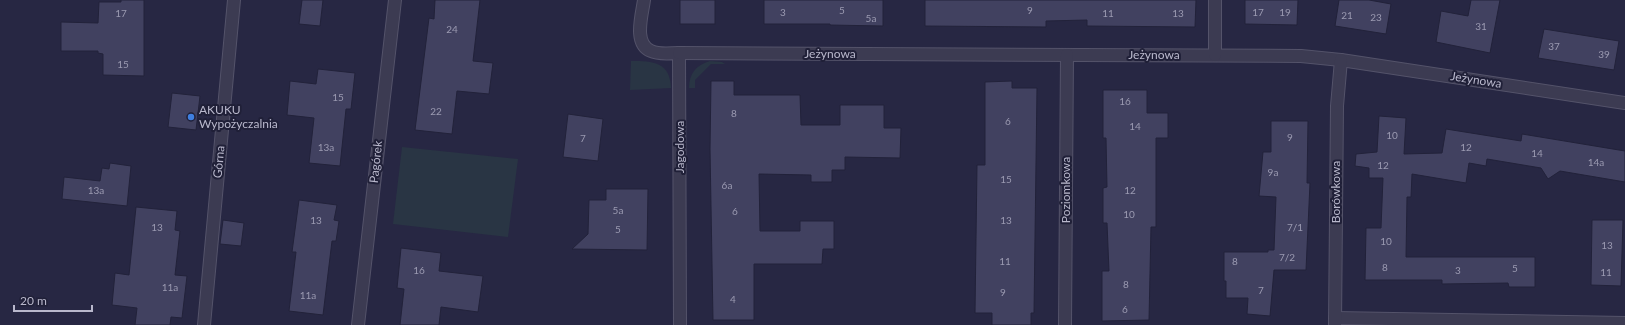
<svg xmlns="http://www.w3.org/2000/svg" width="1625" height="325" font-family="Lato,sans-serif">
  <rect width="100%" height="100%" fill="#272743"/>
  <g fill="#293544">
    <path d="M631,61c22,0 39,1 40,27l-41,2z"/>
    <path d="M710,61l12,1 3,2h-14l-16,16v8h-6c0,-14 7,-23 21,-27z"/>
    <polygon points="402,147 518,159 508,237 393,224"/>
  </g>
  <g fill="#414160" stroke="#22223a">
    <polygon points="121,0 144,0 144,76 103,75 103,54 98,53 98,51 61,51 61,22 98,23 99,2 121,2"/>
    <polygon points="302,0 323,0 320,26 299,24"/>
    <polygon points="435,0 480,0 473,61 493,63 489,94 457,91 452,134 415,130 429,18 434,19"/>
    <rect x="680" y="0" width="35" height="24"/>
    <polygon points="764,0 883,0 883,26 830,25 830,24 764,24"/>
    <polygon points="925,0 1196,0 1195,27 1087,26 1087,20 1046,21 1046,27 925,26"/>
    <polygon points="1245,0 1298,0 1297,25 1245,24"/>
    <polygon points="1339,0 1369,0 1391,4 1386,34 1335,26"/>
    <polygon points="1471,0 1500,0 1490,53 1436,42 1441,11 1468,16"/>
    <polygon points="1544,29 1619,41 1614,70 1538,58"/>
    <polygon points="318,69 355,73 351,109 346,109 340,166 309,163 314,118 287,115 290,81 316,84"/>
    <polygon points="711,81 734,81 734,95 800,95 801,125 840,125 840,105 884,105 884,128 901,128 900,158 845,157 845,170 832,170 832,182 811,182 811,175 759,174 760,231 800,231 800,221 834,221 834,249 823,249 822,264 754,264 754,320 713,320 710,149"/>
    <polygon points="1012,81 1012,88 1037,88 1034,313 1031,313 1031,325 992,325 992,313 975,313 977,165 985,165 985,82"/>
    <polygon points="1103,90 1147,90 1147,113 1168,113 1168,138 1156,138 1156,227 1151,227 1149,320 1102,321 1102,271 1109,271 1107,223 1103,223 1103,188 1107,187 1106,138 1103,138"/>
    <polygon points="172,93 200,96 196,130 168,127"/>
    <polygon points="568,114 603,119 598,161 563,157"/>
    <polygon points="1379,116 1406,118 1404,154 1442,153 1446,129 1521,141 1522,134 1625,151 1625,182 1560,171 1548,179 1541,168 1487,159 1486,166 1469,163 1466,183 1412,174 1411,197 1407,197 1406,257 1535,257 1535,287 1509,287 1508,283 1442,284 1442,280 1365,280 1366,228 1381,228 1383,178 1369,178 1369,168 1355,166 1356,154 1377,152"/>
    <polygon points="1271,121 1308,121 1307,183 1310,183 1306,270 1274,270 1270,316 1247,314 1248,298 1226,298 1226,281 1224,281 1224,252 1268,252 1268,250 1274,250 1276,197 1259,196 1263,152 1271,152"/>
    <polygon points="110,163 131,166 127,206 62,199 64,177 100,181 102,168 109,169"/>
    <polygon points="606,189 648,189 647,250 572,249 588,234 589,200 606,200"/>
    <polygon points="299,200 337,205 334,220 339,221 336,241 332,241 323,315 289,311 296,252 292,252"/>
    <polygon points="136,207 177,211 175,230 180,231 175,275 187,276 182,318 171,317 170,325 135,325 137,308 112,305 115,273 129,275"/>
    <polygon points="223,220 244,223 241,246 220,244"/>
    <polygon points="1592,220 1623,220 1621,286 1591,285"/>
    <polygon points="401,248 441,253 439,271 483,276 478,312 441,307 439,325 400,325 404,289 397,288"/>
  </g>
  <g fill="none" stroke-linecap="round" stroke-linejoin="round">
    <defs>
      <g id="minor">
        <path d="M644,0c-2,15 -11,44 7,51 8,4 19,2 28,2l1,272"/>
        <polyline points="679,53 1301,56 1341,60 1625,103"/>
        <polyline points="1215,55 1215,0"/>
        <polyline points="1335,318 1625,323"/>
        <polyline points="204,325 234,0"/>
        <polyline points="358,325 395,0"/>
        <polyline points="1065,325 1067,55"/>
        <polyline points="1335,325 1337,106 1341,60"/>
      </g>
    </defs>
    <use href="#minor" stroke="#54536a" stroke-width="14"/>
    <use href="#minor" stroke="#3c3b52" stroke-width="12"/>
  </g>
  <circle fill="#3f7fe0" stroke="#202038" stroke-width="1.5" cx="191" cy="117" r="4"/>
  <g text-anchor="middle" stroke-width="4" stroke-linejoin="round" paint-order="stroke">
    <g font-size="10" fill="#9b9ab1">
      <text x="842" y="14">5</text>
      <text x="1030" y="14">9</text>
      <text x="783" y="16">3</text>
      <text x="1258" y="16">17</text>
      <text x="1285" y="16">19</text>
      <text x="121" y="17">17</text>
      <text x="1108" y="17">11</text>
      <text x="1178" y="17">13</text>
      <text x="1347" y="19">21</text>
      <text x="1376" y="21">23</text>
      <text x="871" y="22">5a</text>
      <text x="1481" y="30">31</text>
      <text x="452" y="33">24</text>
      <text x="1554" y="50">37</text>
      <text x="1604" y="58">39</text>
      <text x="123" y="68">15</text>
      <text x="338" y="101">15</text>
      <text x="1125" y="105">16</text>
      <text x="436" y="115">22</text>
      <text x="734" y="117">8</text>
      <text x="1008" y="125">6</text>
      <text x="1135" y="130">14</text>
      <text x="1392" y="139">10</text>
      <text x="1290" y="141">9</text>
      <text x="583" y="142">7</text>
      <text x="326" y="151">13a</text>
      <text x="1466" y="151">12</text>
      <text x="1537" y="157">14</text>
      <text x="1596" y="166">14a</text>
      <text x="1383" y="169">12</text>
      <text x="1273" y="176">9a</text>
      <text x="1006" y="183">15</text>
      <text x="727" y="189">6a</text>
      <text x="96" y="194">13a</text>
      <text x="1130" y="194">12</text>
      <text x="618" y="214">5a</text>
      <text x="735" y="215">6</text>
      <text x="1129" y="218">10</text>
      <text x="316" y="224">13</text>
      <text x="1006" y="224">13</text>
      <text x="157" y="231">13</text>
      <text x="1295" y="231">7/1</text>
      <text x="618" y="233">5</text>
      <text x="1386" y="245">10</text>
      <text x="1607" y="249">13</text>
      <text x="1287" y="261">7/2</text>
      <text x="1005" y="265">11</text>
      <text x="1235" y="265">8</text>
      <text x="1385" y="271">8</text>
      <text x="1515" y="272">5</text>
      <text x="419" y="274">16</text>
      <text x="1458" y="274">3</text>
      <text x="1606" y="276">11</text>
      <text x="1126" y="288">8</text>
      <text x="170" y="291">11a</text>
      <text x="1261" y="294">7</text>
      <text x="1003" y="296">9</text>
      <text x="308" y="299">11a</text>
      <text x="733" y="303">4</text>
      <text x="1125" y="313">6</text>
    </g>
    <g font-size="12" fill="#b9b8cc" stroke="#202038">
      <text x="830" y="58">Jeżynowa</text>
      <text x="1154" y="59">Jeżynowa</text>
      <text transform="translate(1476 80) rotate(9)" y="4">Jeżynowa</text>
      <text transform="translate(680 147) rotate(-90)" y="4">Jagodowa</text>
      <text transform="translate(219 162) rotate(-85)" y="4">Górna</text>
      <text transform="translate(376 162) rotate(-84)" y="4">Pagórek</text>
      <text transform="translate(1066 190) rotate(-90)" y="4">Poziomkowa</text>
      <text transform="translate(1336 192) rotate(-90)" y="4">Borówkowa</text>
    </g>
    <g font-size="12" fill="#b9b8cc" stroke="#202038" text-anchor="start">
      <text x="199" y="114">AKUKU<tspan x="199" dy="14">Wypożyczalnia</tspan></text>
    </g>
  </g>
  <path d="M14 305v6h78v-6" fill="none" stroke="#b9b8cc" stroke-width="2"/>
  <text x="20" y="305" font-size="12" fill="#b9b8cc" stroke="#202038" stroke-width="3" paint-order="stroke">20 m</text>
</svg>
